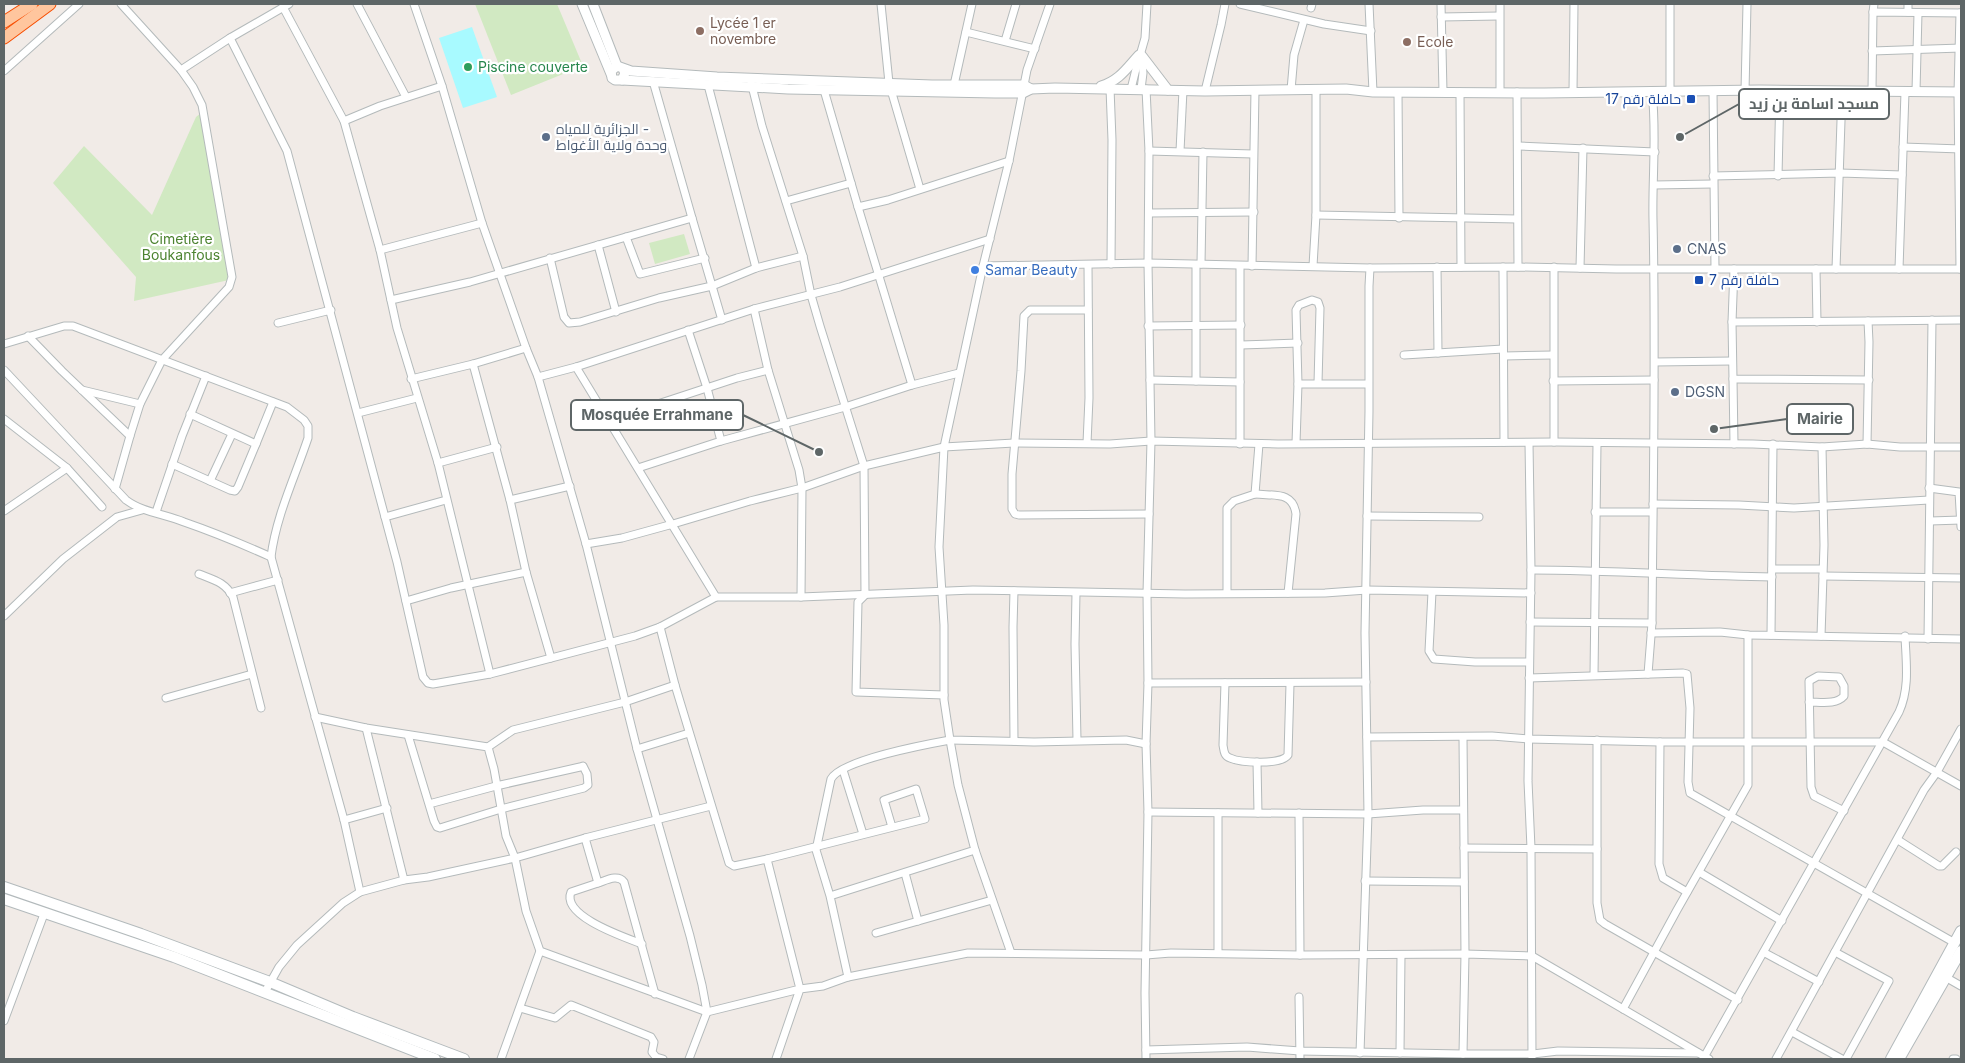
<svg xmlns="http://www.w3.org/2000/svg" width="1965" height="1063" font-family="Inter,Cairo,sans-serif">
  <rect width="100%" height="100%" fill="#f1ebe7"/>
  <g fill="#d1e9c2">
    <polygon points="475,4 557,4 583,66 511,95"/>
    <polygon points="201,113 229,280 134,301 136,277 53,183 84,146 152,215 196,117"/>
    <polygon points="684,234 690,254 655,264 649,243"/>
  </g>
  <polygon fill="#a8faff" points="472,27 497,97 463,108 439,38"/>
  <g fill="none" stroke-linecap="round" stroke-linejoin="round">
    <defs>
      <g id="minor">
        <polyline points="121,4 181,70 230,38 289,4"/>
        <polyline points="357,4 406,97"/>
        <polyline points="414,4 442,86 482,223 526,348 538,377 586,544 622,538 673,524 750,501 802,488 864,466 944,447 939,547 944,625 944,700 950,740 1034,742 1126,740 1146,744"/>
        <polyline points="881,4 889,83 920,189"/>
        <polyline points="1050,4 1027,70 1009,161 983,266 944,447 1014,443 1110,444 1151,441 1278,444 1554,442 1753,444 1822,447 1867,444 1900,447 1961,447"/>
        <polyline points="1240,4 1324,24 1371,31"/>
        <polyline points="1369,4 1373,92"/>
        <polyline points="1441,4 1443,92"/>
        <polyline points="283,7 344,121 380,250 397,328 438,463 490,674"/>
        <polyline points="1311,8 1312,4"/>
        <polyline points="1873,12 1874,4"/>
        <polyline points="1908,12 1908,4"/>
        <polyline points="1441,17 1499,16"/>
        <polyline points="966,32 1035,49"/>
        <polyline points="230,38 287,151 397,562 423,677 428,683 433,684 490,674 635,636 660,627 716,597"/>
        <polyline points="1005,41 1016,4"/>
        <polyline points="1872,51 1961,48"/>
        <polyline points="4,71 79,4"/>
        <polyline points="653,81 692,218"/>
        <polyline points="751,82 762,126 803,256 811,295 820,326 864,466 865,595 858,602 856,692 944,695"/>
        <polyline points="708,85 756,268"/>
        <polyline points="954,85 972,4"/>
        <polyline points="1110,88 1112,140 1111,264"/>
        <polyline points="1131,89 1139,57"/>
        <polyline points="1141,89 1143,73 1141,52 1145,38 1147,4"/>
        <polyline points="824,90 858,207 888,200 1009,161"/>
        <polyline points="1291,90 1294,55 1304,20"/>
        <polyline points="1872,90 1873,12 1961,13"/>
        <polyline points="1205,91 1221,25 1225,4"/>
        <polyline points="1670,91 1670,4"/>
        <polyline points="1713,91 1715,269"/>
        <polyline points="1745,91 1747,4"/>
        <polyline points="1916,91 1918,13"/>
        <polyline points="1398,92 1399,218"/>
        <polyline points="1460,92 1461,267"/>
        <polyline points="1500,92 1500,4"/>
        <polyline points="1517,92 1518,267"/>
        <polyline points="1573,92 1574,4"/>
        <polyline points="344,121 380,106 442,86"/>
        <polyline points="1518,146 1655,152"/>
        <polyline points="1903,147 1961,149"/>
        <polyline points="1149,151 1253,154"/>
        <polyline points="1180,151 1183,90"/>
        <polyline points="1713,176 1840,173 1902,175"/>
        <polyline points="1778,176 1780,90"/>
        <polyline points="1654,185 1713,184"/>
        <polyline points="786,201 851,183"/>
        <polyline points="858,207 912,385"/>
        <polyline points="1149,213 1254,212"/>
        <polyline points="1316,215 1517,219"/>
        <polyline points="626,237 640,274 705,258"/>
        <polyline points="598,245 616,312"/>
        <polyline points="380,250 482,223"/>
        <polyline points="550,258 564,317 569,323 580,322 659,298 712,286 756,268 803,256"/>
        <polyline points="1201,264 1203,152"/>
        <polyline points="983,266 1148,263 1370,268 1518,267 1616,269 1961,269"/>
        <polyline points="1252,266 1255,90"/>
        <polyline points="1313,266 1316,215 1316,90"/>
        <polyline points="1437,267 1438,353"/>
        <polyline points="1503,267 1504,442"/>
        <polyline points="1580,268 1583,148"/>
        <polyline points="1816,269 1817,322"/>
        <polyline points="1836,269 1842,91"/>
        <polyline points="1899,269 1905,92"/>
        <polyline points="1960,269 1958,93 1960,13"/>
        <polyline points="391,300 470,282 692,218 722,320"/>
        <polyline points="754,309 768,370 799,470 802,488 801,597"/>
        <polyline points="1088,310 1030,310 1024,316 1021,371 1012,474 1012,509 1015,514 1019,515 1149,514"/>
        <polyline points="1868,321 1732,322 1733,379 1869,380"/>
        <polyline points="1732,322 1734,269"/>
        <polyline points="278,323 331,310"/>
        <polyline points="1148,326 1241,325"/>
        <polyline points="28,336 62,371 130,436 115,489"/>
        <path d="M4,344l60,-18h9l214,81 17,13 4,6v12c-13,39 -32,78 -37,119l73,263 16,72"/>
        <polyline points="1241,345 1298,343"/>
        <polyline points="1404,355 1503,349"/>
        <polyline points="1504,356 1553,355"/>
        <polyline points="1655,362 1732,361"/>
        <polyline points="473,364 526,348"/>
        <polyline points="576,367 716,597 801,597 973,590 1185,594 1325,593 1367,590 1531,593"/>
        <path d="M4,370l122,130c16,12 38,14 58,22 29,10 58,22 87,35"/>
        <polyline points="538,377 576,367 754,309 840,287 990,239"/>
        <polyline points="411,379 473,364 510,500 526,572"/>
        <polyline points="1733,379 1734,444"/>
        <polyline points="1150,380 1240,382"/>
        <polyline points="1196,381 1196,265"/>
        <polyline points="1553,381 1654,380"/>
        <polyline points="1298,384 1368,384"/>
        <polyline points="82,390 140,404"/>
        <polyline points="358,413 417,398"/>
        <polyline points="4,419 67,468 102,507"/>
        <polyline points="609,420 737,378 768,370"/>
        <polyline points="130,436 140,404 162,360 229,287 232,277 202,105 193,87 181,70"/>
        <polyline points="721,441 845,407 912,385 959,373"/>
        <polyline points="1554,442 1554,267"/>
        <polyline points="1087,443 1089,398 1088,265"/>
        <polyline points="1296,443 1298,384 1296,310 1299,305 1312,300 1318,302 1320,308 1318,383"/>
        <polyline points="1529,443 1531,570 1528,781 1531,848 1532,1059"/>
        <polyline points="256,444 273,402"/>
        <polyline points="1240,444 1240,267"/>
        <polyline points="1867,444 1869,342 1868,321 1961,320"/>
        <polyline points="438,463 497,447"/>
        <polyline points="172,464 230,490 235,491 238,487 256,444 190,414"/>
        <polyline points="638,468 721,441 707,388 688,330"/>
        <polyline points="210,481 232,434"/>
        <polyline points="1929,488 1959,492 1961,527"/>
        <path d="M1255,494c19,2 38,-3 41,20l-8,79"/>
        <polyline points="510,500 570,486"/>
        <polyline points="1653,504 1739,505 1794,508 1929,500"/>
        <polyline points="4,511 67,468"/>
        <polyline points="156,512 182,436 206,376"/>
        <polyline points="1595,512 1652,512"/>
        <polyline points="1367,516 1479,517"/>
        <polyline points="385,517 446,500"/>
        <polyline points="1930,521 1961,520"/>
        <polyline points="586,544 637,749 690,936 702,985 707,1012 689,1059"/>
        <polyline points="1772,569 1822,569"/>
        <path d="M1531,570c80,0 160,6 241,7"/>
        <path d="M199,574c15,6 26,8 34,23l28,111"/>
        <polyline points="1823,576 1961,578"/>
        <polyline points="1432,592 1429,651 1434,659 1475,662 1529,662"/>
        <polyline points="230,593 278,580"/>
        <polyline points="1076,593 1075,644 1077,740"/>
        <polyline points="1227,593 1227,508 1234,501 1255,494 1259,444"/>
        <polyline points="406,601 451,588 526,572 551,658"/>
        <polyline points="4,616 63,559 117,517 142,510"/>
        <polyline points="1530,622 1652,623"/>
        <polyline points="660,627 675,685 729,863 734,866 767,859 925,819 916,789 884,800 892,827"/>
        <polyline points="1651,633 1720,632 1748,635 1961,639"/>
        <polyline points="1771,635 1773,444"/>
        <polyline points="1821,636 1824,545 1822,447"/>
        <polyline points="1928,639 1932,320"/>
        <path d="M1648,674l4,-51c1,-134 4,-269 1,-403 -1,-43 4,-86 -1,-129"/>
        <polyline points="1594,675 1597,444"/>
        <polyline points="1529,678 1683,673 1687,674 1690,708 1688,782 1690,793 1955,943"/>
        <polyline points="1148,683 1366,682"/>
        <path d="M1225,683l-2,62c1,6 1,11 7,13 11,5 52,7 58,-3l2,-71"/>
        <polyline points="166,698 252,674"/>
        <path d="M1809,702c12,0 27,3 35,-6v-10l-5,-9 -21,-1 -9,5 2,106 3,9 30,15"/>
        <polyline points="315,717 366,728 488,747 494,769 506,836 515,858 526,911 540,951 707,1012 800,989 767,859"/>
        <polyline points="366,728 404,880"/>
        <polyline points="408,735 434,821 437,827 440,828 501,809 584,788 588,785 587,774 583,766 580,767 496,786 429,804"/>
        <polyline points="1367,737 1492,736 1528,739 1660,742 1883,742 1961,786"/>
        <polyline points="1597,740 1597,903 1600,920 1605,924 1738,1000"/>
        <polyline points="1014,741 1013,627 1014,591"/>
        <polyline points="1660,742 1659,864 1663,878 1687,892"/>
        <polyline points="488,747 513,730 625,702 675,685"/>
        <polyline points="637,749 689,733"/>
        <polyline points="1257,762 1258,813"/>
        <polyline points="843,770 863,834"/>
        <polyline points="1148,812 1368,814 1423,810 1463,810"/>
        <polyline points="1299,813 1300,955"/>
        <polyline points="344,820 387,808"/>
        <path d="M585,838l13,45c9,-3 20,-9 26,-1l31,112"/>
        <polyline points="1898,840 1939,866 1942,866 1956,852"/>
        <polyline points="1464,848 1597,849"/>
        <polyline points="975,850 1011,953"/>
        <polyline points="1699,872 1782,921"/>
        <polyline points="905,873 918,921"/>
        <polyline points="1365,881 1464,882"/>
        <path d="M598,883l-27,9c-10,24 53,45 71,52"/>
        <path d="M830,896l145,-46 -17,-65 -8,-45c-22,4 -109,20 -119,39l-15,71 14,46 18,81"/>
        <polyline points="876,933 992,900"/>
        <polyline points="1835,952 1889,981 1846,1059"/>
        <polyline points="1218,953 1218,813"/>
        <polyline points="1765,953 1819,982"/>
        <polyline points="1947,978 1961,986"/>
        <polyline points="265,992 279,967 297,945 343,903 360,892 404,880 428,877 515,858 585,838 711,806"/>
        <polyline points="1299,997 1300,1059"/>
        <polyline points="520,1008 555,1018 571,1005 651,1037 654,1042 652,1052 656,1057 663,1059"/>
        <polyline points="1623,1009 1677,910 1748,785 1748,635"/>
        <polyline points="4,1021 44,914"/>
        <polyline points="1792,1032 1842,1059"/>
        <polyline points="1146,1050 1247,1047 1300,1051 1463,1054 1533,1054 1558,1051 1698,1053"/>
        <polyline points="1360,1053 1368,814 1365,633 1369,411 1369,286 1370,268"/>
        <polyline points="1400,1053 1401,955"/>
        <polyline points="1463,1054 1465,954 1463,737"/>
        <polyline points="501,1059 540,951"/>
        <polyline points="776,1059 800,989 823,986 848,977 968,953 1146,955 1171,953 1300,955 1465,954 1532,956 1709,1059"/>
        <polyline points="1146,1059 1145,993 1148,812 1146,744 1148,683 1147,593 1151,441 1148,263 1149,151 1146,89"/>
        <path d="M1703,1059l196,-347c11,-24 7,-50 6,-76"/>
        <polyline points="1776,1059 1924,790 1937,772 1961,729"/>
        <polyline points="1953,1059 1956,1059"/>
      </g>
      <g id="tertiary">
        <polyline points="582,4 611,74"/>
        <polyline points="593,4 617,66"/>
        <polyline points="1142,56 1168,90"/>
        <polyline points="623,69 625,73 622,80 615,80 612,78 611,71 617,66 631,71 717,77 932,85 1024,85 1031,89"/>
        <polyline points="622,80 788,89 995,93 1023,93 1031,89 1055,88 1205,91 1346,89 1373,92 1544,93 1759,90 1961,92"/>
        <path d="M1101,86c18,-5 26,-18 38,-31"/>
      </g>
      <g id="secondary">
        <polyline points="4,887 141,934 270,982 353,1017 464,1059"/>
        <polyline points="4,899 174,957 435,1059"/>
        <polyline points="1891,1059 1961,931"/>
        <polyline points="1899,1059 1961,951"/>
      </g>
      <g id="trunk">
        <polyline points="4,22 32,4"/>
        <polyline points="4,38 50,4"/>
      </g>
    </defs>
    <use href="#minor" stroke="#b4babb" stroke-width="9"/>
    <use href="#tertiary" stroke="#b4babb" stroke-width="11"/>
    <use href="#secondary" stroke="#b3babc" stroke-width="12"/>
    <use href="#trunk" stroke="#f74d00" stroke-width="13"/>
    <use href="#minor" stroke="#fff" stroke-width="7"/>
    <use href="#tertiary" stroke="#fff" stroke-width="9"/>
    <use href="#secondary" stroke="#fff" stroke-width="10"/>
    <use href="#trunk" stroke="#ffc69e" stroke-width="11"/>
  </g>
  <g fill="#8d6e63" stroke="#fff" stroke-width="2">
    <circle cx="700" cy="31" r="5"/>
    <circle cx="1407" cy="42" r="5"/>
  </g>
  <circle fill="#2e9e5b" stroke="#fff" stroke-width="2" cx="468" cy="67" r="5"/>
  <g fill="#1a4fb4" stroke="#fff" stroke-width="2">
    <rect x="1686" y="94" width="10" height="10" rx="2.5"/>
    <rect x="1694" y="275" width="10" height="10" rx="2.5"/>
  </g>
  <g fill="#5c6f8a" stroke="#fff" stroke-width="2">
    <circle cx="546" cy="137" r="5"/>
    <circle cx="1677" cy="249" r="5"/>
    <circle cx="1675" cy="392" r="5"/>
  </g>
  <circle fill="#3f7fe0" stroke="#fff" stroke-width="2" cx="975" cy="270" r="5"/>
  <g text-anchor="middle" stroke-width="4.5" stroke-linejoin="round" paint-order="stroke">
    <g font-size="14" fill="#785e54" stroke="#fff" text-anchor="start">
      <text x="710" y="28">Lycée 1 er<tspan x="710" dy="16">novembre</tspan></text>
      <text x="1417" y="47">Ecole</text>
    </g>
    <g font-size="14" fill="#27864d" stroke="#fff" text-anchor="start">
      <text x="478" y="72">Piscine couverte</text>
    </g>
    <g font-size="14" fill="#164399" stroke="#fff" text-anchor="end">
      <text x="1681" y="104">حافلة رقم 17</text>
      <text x="1709" y="285" text-anchor="start">حافلة رقم 7</text>
    </g>
    <g font-size="14" fill="#4e5e75" stroke="#fff" text-anchor="start">
      <text x="556" y="134">الجزائرية للمياه -<tspan x="556" dy="16">وحدة ولاية الأغواط</tspan></text>
      <text x="1687" y="254">CNAS</text>
      <text x="1685" y="397">DGSN</text>
    </g>
    <g font-size="14" fill="#4c8330" stroke="#fff">
      <text x="181" y="244">Cimetière<tspan x="181" dy="16">Boukanfous</tspan></text>
    </g>
    <g font-size="14" fill="#366cbe" stroke="#fff" text-anchor="start">
      <text x="985" y="275">Samar Beauty</text>
    </g>
  </g>
  <path fill="none" stroke="#5e6667" stroke-width="2" d="M1680 137L1739 104M819 452L743 415M1714 429L1787 419"/>
  <g fill="#5e6667" stroke="#fff" stroke-width="2">
    <circle cx="1680" cy="137" r="5"/>
    <circle cx="819" cy="452" r="5"/>
    <circle cx="1714" cy="429" r="5"/>
  </g>
  <g fill="#fff" stroke="#5e6667" stroke-width="2">
    <rect x="1739" y="89" width="150" height="30" rx="5"/>
    <rect x="571" y="400" width="172" height="30" rx="5"/>
    <rect x="1787" y="404" width="66" height="30" rx="5"/>
  </g>
  <g font-size="15" text-anchor="middle" font-weight="bold" fill="#5e6667">
    <text x="1814" y="109">مسجد اسامة بن زيد</text>
    <text x="657" y="420">Mosquée Errahmane</text>
    <text x="1820" y="424">Mairie</text>
  </g>
  <rect width="1965" height="1063" fill="none" stroke="#5e6667" stroke-width="10"/>
</svg>
